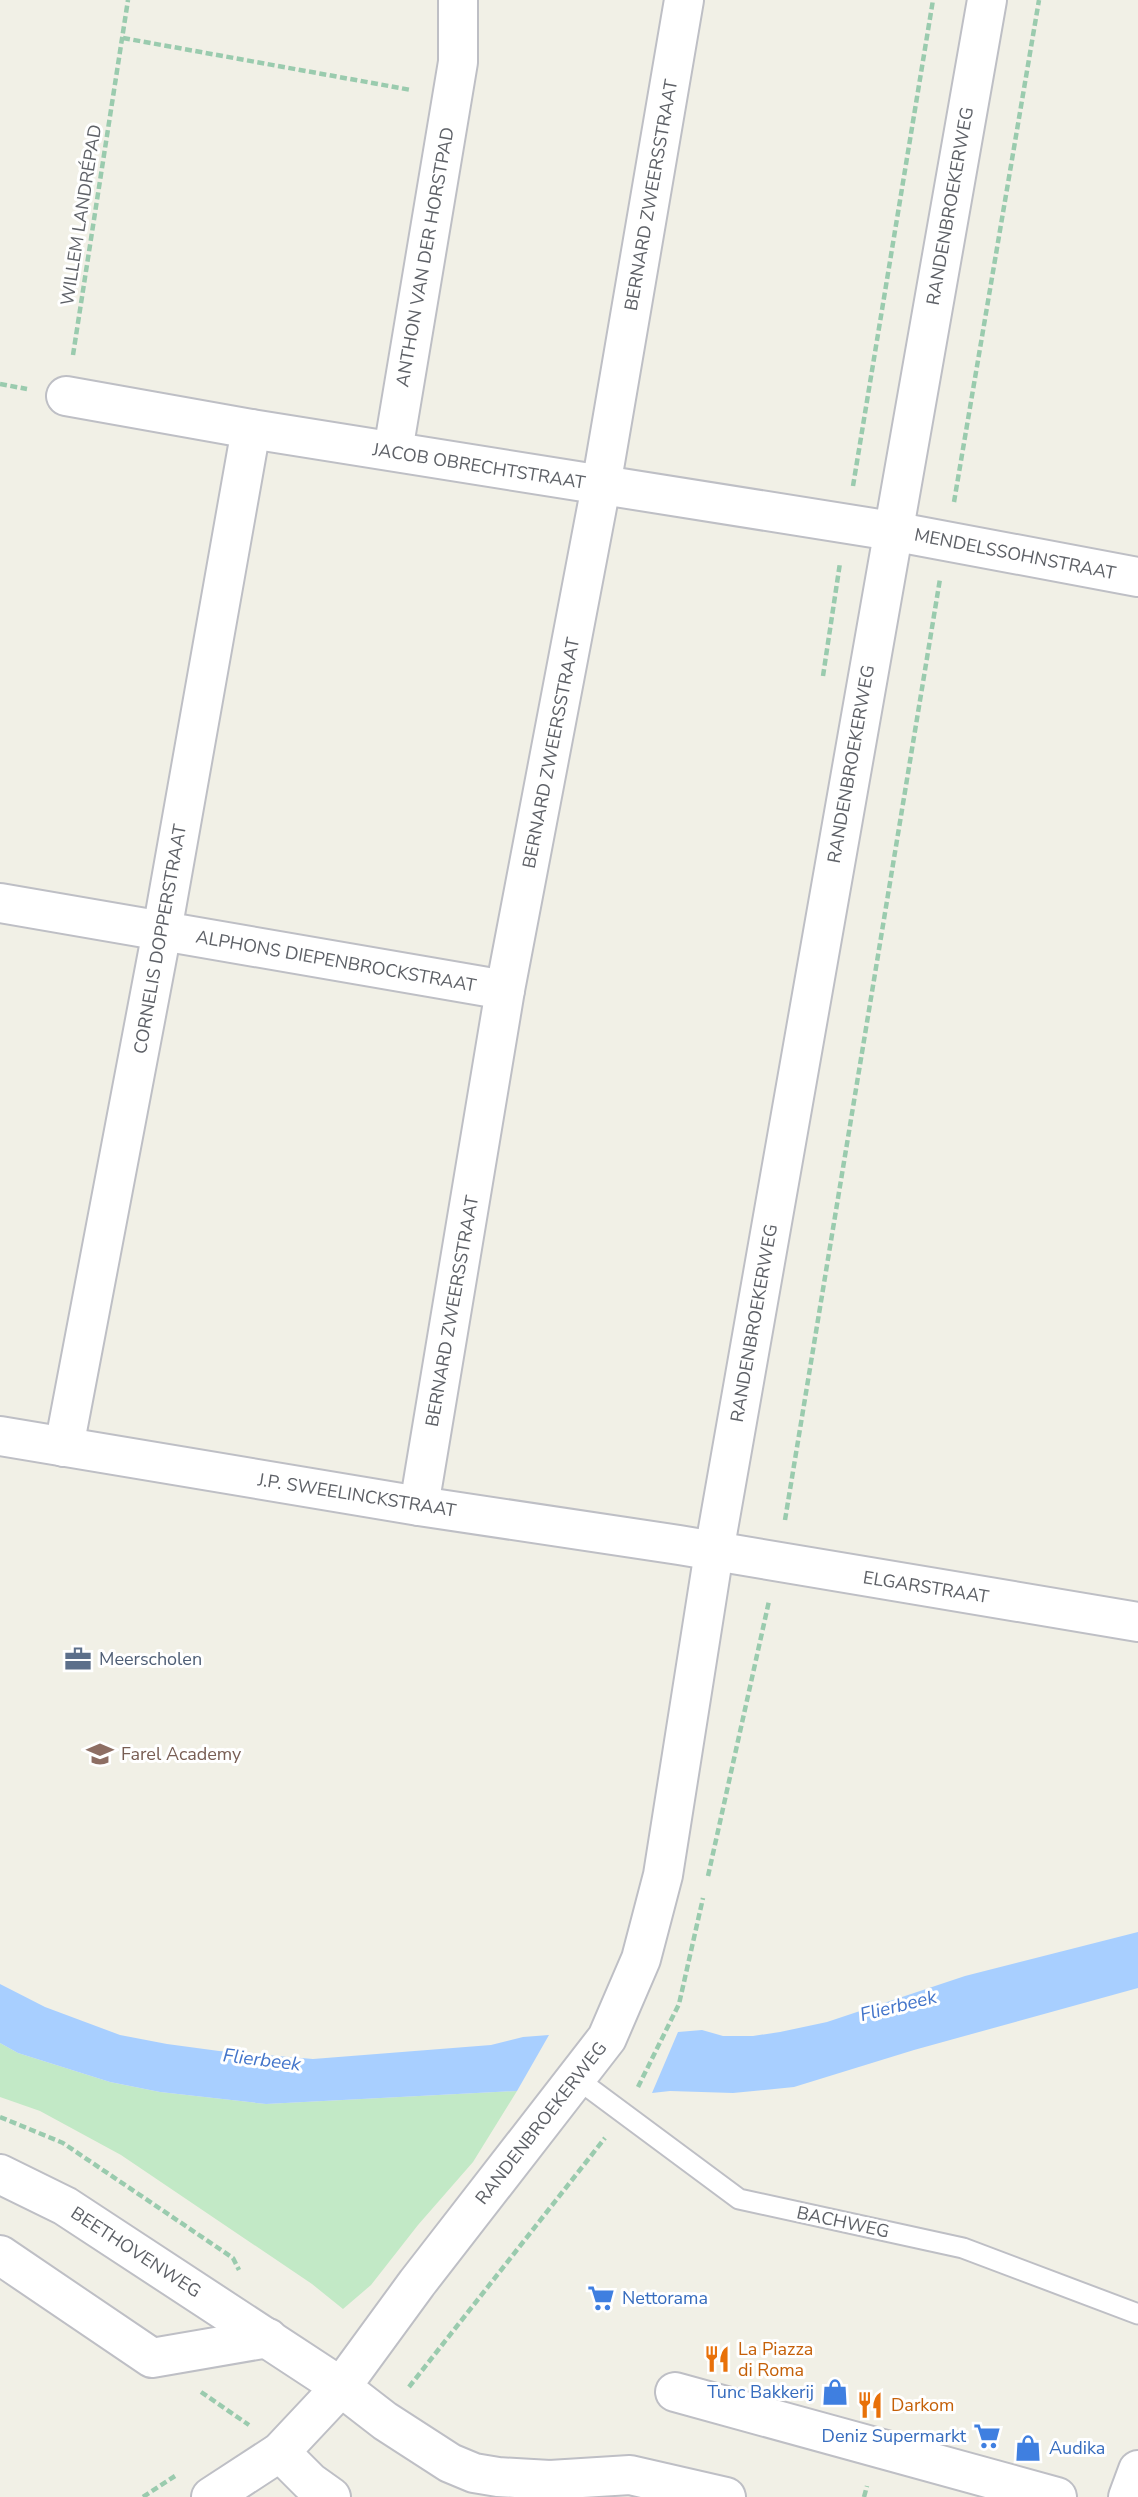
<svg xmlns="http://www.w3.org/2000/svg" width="1138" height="2497" font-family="'Nunito Sans',sans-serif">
  <rect width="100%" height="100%" fill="#f1f0e6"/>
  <polygon fill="#c2e9c6" points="0,2043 18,2053 110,2082 160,2092 266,2104 517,2091 473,2162 418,2225 371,2285 343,2309 312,2284 121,2155 40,2111 0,2097"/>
  <g fill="#a8cfff">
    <polygon points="1138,1932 1138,1988 914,2050 794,2087 733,2093 670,2091 652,2093 678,2032 702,2030 723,2036 753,2036 780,2032 827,2022 965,1976"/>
    <polygon points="0,1984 45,2007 120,2035 167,2044 219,2051 313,2059 491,2045 523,2037 549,2035 517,2091 266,2104 160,2092 110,2082 18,2053 0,2043"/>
  </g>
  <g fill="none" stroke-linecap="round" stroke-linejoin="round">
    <defs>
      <polyline id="lane" points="576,2078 739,2199 963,2248 1138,2314"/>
      <g id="street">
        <polyline points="66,396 251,429 892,531 1138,577"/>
        <polyline points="393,451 458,62 458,0"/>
        <polyline points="0,903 505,990"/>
        <polyline points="0,1436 419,1506 679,1545 1138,1622"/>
        <polyline points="64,1447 162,931 251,429"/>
        <polyline points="419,1506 505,990 601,486 684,0"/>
        <polyline points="0,2174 65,2206 341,2387 385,2421 450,2463 474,2473 498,2477 550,2480 630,2475 726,2497"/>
        <polyline points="0,2255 152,2358 268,2338"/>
        <polyline points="675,2392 1057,2497"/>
        <polyline points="280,2452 310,2482 331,2497"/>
        <polyline points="211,2497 280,2452 341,2387 417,2283 607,2038 641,1959 663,1875 714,1552 987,0"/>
        <polyline points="1128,2497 1138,2470"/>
      </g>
    </defs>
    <use href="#lane" stroke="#bebfc5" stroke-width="23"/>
    <use href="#street" stroke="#bebfc5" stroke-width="42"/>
    <g stroke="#9acbae" stroke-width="4.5" stroke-dasharray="7 3.5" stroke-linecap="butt">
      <polyline points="123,38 411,90"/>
      <polyline points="73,355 128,0"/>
      <polyline points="0,384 27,389"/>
      <polyline points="853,486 933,0"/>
      <polyline points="954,502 1039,0"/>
      <polyline points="823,676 840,563"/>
      <polyline points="785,1520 940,579"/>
      <polyline points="708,1876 769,1601"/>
      <polyline points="638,2087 679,2004 703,1898"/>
      <polyline points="0,2117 63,2143 233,2258 239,2270"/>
      <polyline points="409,2387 605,2138"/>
      <polyline points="201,2392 249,2425"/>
      <polyline points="143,2497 175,2476"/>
      <polyline points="864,2497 867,2486"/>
    </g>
    <use href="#lane" stroke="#fff" stroke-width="19"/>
    <use href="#street" stroke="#fff" stroke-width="38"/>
  </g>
  <defs>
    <symbol id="office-bare" viewBox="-9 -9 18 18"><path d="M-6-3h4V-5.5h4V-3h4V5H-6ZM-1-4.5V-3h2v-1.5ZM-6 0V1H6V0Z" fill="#5c6f8a" stroke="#fff" stroke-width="2.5" paint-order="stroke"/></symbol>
    <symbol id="school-bare" viewBox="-9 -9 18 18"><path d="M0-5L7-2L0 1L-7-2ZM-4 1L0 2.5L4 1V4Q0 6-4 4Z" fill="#8d6e63" stroke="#fff" stroke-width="2.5" paint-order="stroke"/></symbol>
    <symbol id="supermarket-bare" viewBox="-9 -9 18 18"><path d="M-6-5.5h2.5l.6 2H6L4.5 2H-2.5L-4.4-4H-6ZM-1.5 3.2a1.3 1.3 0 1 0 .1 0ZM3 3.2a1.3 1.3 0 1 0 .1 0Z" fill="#3f7fe0" stroke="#fff" stroke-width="2.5" paint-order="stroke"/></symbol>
    <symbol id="restaurant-bare" viewBox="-9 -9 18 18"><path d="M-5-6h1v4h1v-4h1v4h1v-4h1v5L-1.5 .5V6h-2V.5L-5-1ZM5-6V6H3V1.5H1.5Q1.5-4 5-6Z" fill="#e8710a" stroke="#fff" stroke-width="2.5" paint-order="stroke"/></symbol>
    <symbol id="shop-bare" viewBox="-9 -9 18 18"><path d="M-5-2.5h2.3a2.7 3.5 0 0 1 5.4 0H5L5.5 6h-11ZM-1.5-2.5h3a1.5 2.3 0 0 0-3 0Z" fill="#3f7fe0" stroke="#fff" stroke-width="2.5" paint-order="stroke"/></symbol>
  </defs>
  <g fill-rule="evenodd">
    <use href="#office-bare" x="59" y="1640" width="38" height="38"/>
    <use href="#school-bare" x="81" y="1735" width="38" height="38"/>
    <use href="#supermarket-bare" x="582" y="2279" width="38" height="38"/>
    <use href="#restaurant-bare" x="698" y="2340" width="38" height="38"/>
    <use href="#shop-bare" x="816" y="2373" width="38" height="38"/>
    <use href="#restaurant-bare" x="851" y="2386" width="38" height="38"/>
    <use href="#supermarket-bare" x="968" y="2417" width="38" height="38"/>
    <use href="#shop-bare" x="1009" y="2429" width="38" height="38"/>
  </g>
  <g text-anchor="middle" stroke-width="6" stroke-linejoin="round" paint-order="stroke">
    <g font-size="18" fill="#5e6167" stroke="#fff">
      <text transform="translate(651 195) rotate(-80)" y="6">BERNARD ZWEERSSTRAAT</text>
      <text transform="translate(950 206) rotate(-80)" y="6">RANDENBROEKERWEG</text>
      <text transform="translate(81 215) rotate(-81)" y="6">WILLEM LANDRÉPAD</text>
      <text transform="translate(425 257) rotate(-80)" y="6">ANTHON VAN DER HORSTPAD</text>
      <text transform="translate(479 466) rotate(9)" y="6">JACOB OBRECHTSTRAAT</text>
      <text transform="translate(1015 554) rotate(11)" y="6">MENDELSSOHNSTRAAT</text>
      <text transform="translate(551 753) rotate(-79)" y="6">BERNARD ZWEERSSTRAAT</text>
      <text transform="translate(851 764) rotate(-80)" y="6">RANDENBROEKERWEG</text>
      <text transform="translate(160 939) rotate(-80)" y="6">CORNELIS DOPPERSTRAAT</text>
      <text transform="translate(336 961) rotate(10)" y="6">ALPHONS DIEPENBROCKSTRAAT</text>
      <text transform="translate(452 1311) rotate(-80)" y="6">BERNARD ZWEERSSTRAAT</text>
      <text transform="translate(754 1323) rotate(-80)" y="6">RANDENBROEKERWEG</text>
      <text transform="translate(357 1495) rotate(9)" y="6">J.P. SWEELINCKSTRAAT</text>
      <text transform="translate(926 1587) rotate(9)" y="6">ELGARSTRAAT</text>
      <text transform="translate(541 2123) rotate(-52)" y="6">RANDENBROEKERWEG</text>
      <text transform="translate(843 2222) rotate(12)" y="6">BACHWEG</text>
      <text transform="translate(136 2252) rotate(33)" y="6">BEETHOVENWEG</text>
    </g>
    <g font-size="18" fill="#4e5e75" stroke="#fff" text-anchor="start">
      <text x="99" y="1665">Meerscholen</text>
    </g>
    <g font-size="18" fill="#785e54" stroke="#fff" text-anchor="start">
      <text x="121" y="1760">Farel Academy</text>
    </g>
    <g font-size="18" fill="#366cbe" stroke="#fff" text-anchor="start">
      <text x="622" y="2304">Nettorama</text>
      <text x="814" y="2398" text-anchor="end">Tunc Bakkerij</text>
      <text x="966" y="2442" text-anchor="end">Deniz Supermarkt</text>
      <text x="1049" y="2454">Audika</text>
    </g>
    <g font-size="18" fill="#c56008" stroke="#fff" text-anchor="start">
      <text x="738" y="2355">La Piazza<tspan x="738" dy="21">di Roma</tspan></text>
      <text x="891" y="2411">Darkom</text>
    </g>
    <g font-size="19" font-style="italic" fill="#4375ca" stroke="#fff">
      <text transform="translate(898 2005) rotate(-14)" y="7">Flierbeek</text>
      <text transform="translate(262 2059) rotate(7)" y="7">Flierbeek</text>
    </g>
  </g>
</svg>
